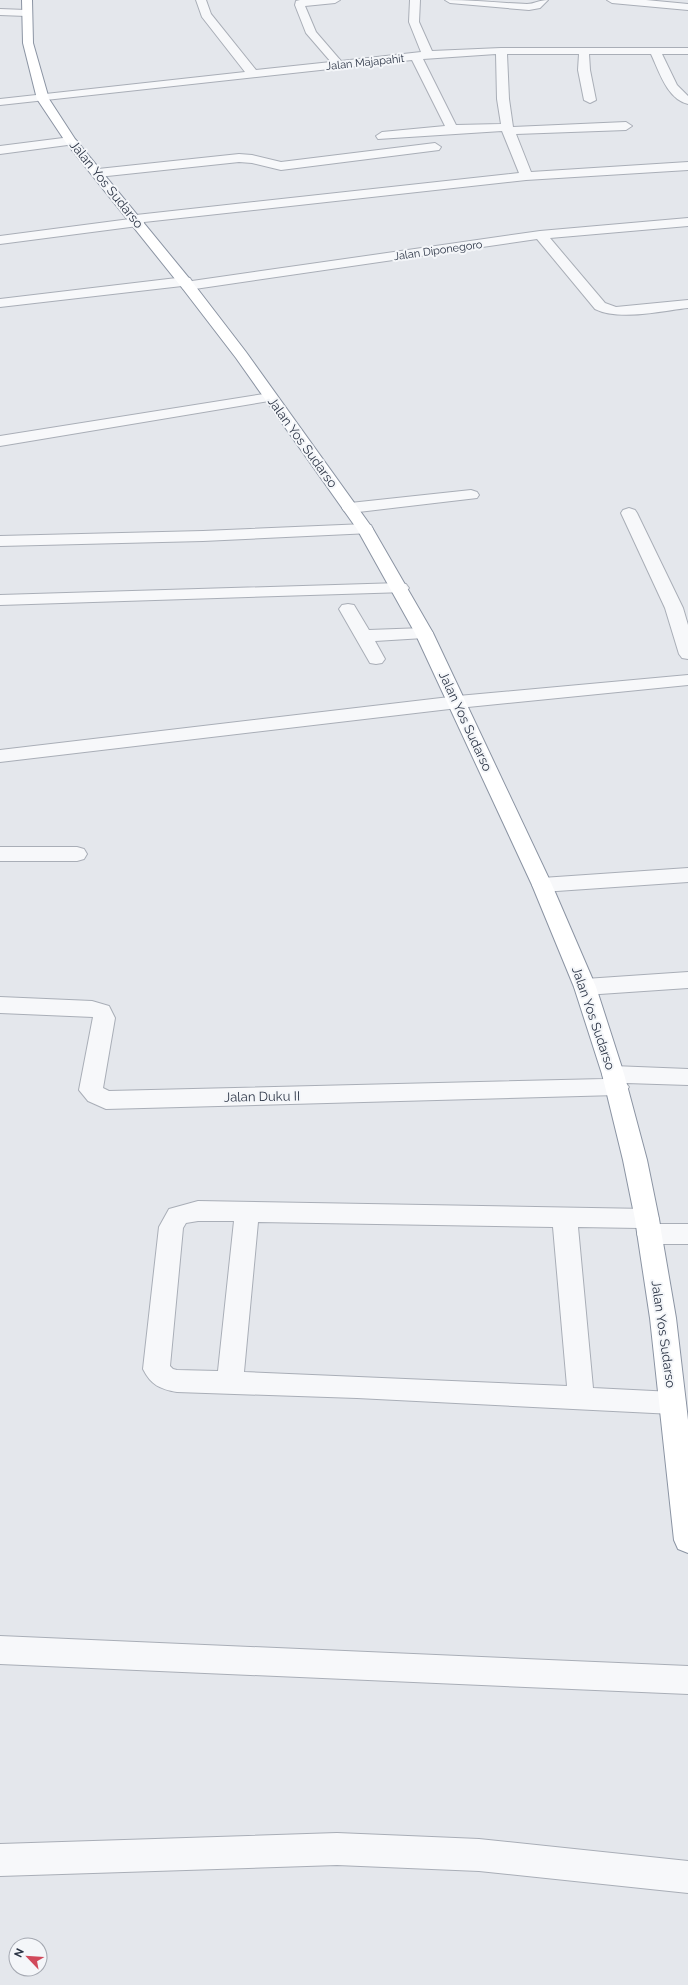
<svg xmlns="http://www.w3.org/2000/svg" width="688" height="1985" font-family="Raleway,sans-serif">
  <rect width="100%" height="100%" fill="#e4e7ec"/>
  <g fill="none" stroke-linecap="round" stroke-linejoin="round">
    <defs>
      <g id="minor">
        <path d="M196,0h10l5,14 45,56 75,-8 -25,-29 -11,-28 1,-4 4,-1h40l-5,3 -30,3 11,26 25,29 80,-9 -12,-30 1,-22h10l-1,22 13,29 69,-3h187v6h-26l15,31 11,11v8c-21,-5 -29,-33 -37,-50h-62l1,16 6,30 -6,3 -6,-3 -6,-30 1,-16h-72l2,45 4,28 113,-5 6,4 -6,4 -110,4 15,38 157,-10v8l-162,10 -382,42 -1,3 -5,1 -138,18v-8l130,-17 1,-3 5,-1 383,-42 -17,-42 -124,8 -2,-3 6,-4 63,-6 -33,-66 -412,45v-6l245,-27 -43,-55zM496,54l1,45 4,25 -45,1 -33,-66z"/>
        <path d="M445,0c28,0 55,3 82,4 7,0 12,-4 21,-4l-8,8 -11,2 -79,-7z"/>
        <polygon points="607,0 646,0 688,4 688,10 612,3"/>
        <polygon points="0,9 26,10 31,13 26,16 0,15"/>
        <polygon points="71,137 77,141 75,144 0,154 0,146"/>
        <polygon points="435,143 441,147 439,150 281,170 252,163 239,162 98,177 92,173 98,169 239,154 252,155 281,162"/>
        <path d="M688,218v8l-138,12 55,65 11,4 72,-7v8c-27,3 -69,13 -93,1l-58,-70 -349,51 -5,-1 -1,-3 -182,21v-8l185,-22 5,1 2,3 348,-50z"/>
        <polygon points="270,393 275,394 277,397 275,400 0,446 0,436"/>
        <polygon points="471,490 477,492 479,495 477,498 350,513 344,511 342,508 344,505 350,503"/>
        <polygon points="629,508 635,510 637,513 683,608 688,625 688,659 682,658 679,654 665,608 621,513 623,510"/>
        <polygon points="365,524 371,525 373,529 371,533 203,541 0,546 0,536 203,531"/>
        <polygon points="400,583 406,584 409,588 406,592 0,605 0,595"/>
        <polygon points="348,604 354,605 369,630 424,628 430,629 433,633 430,637 424,638 375,641 385,659 382,663 376,664 370,663 339,609 342,605"/>
        <polygon points="688,675 688,685 458,708 0,762 0,750 458,696"/>
        <polygon points="0,847 77,847 84,849 87,854 84,859 77,861 0,861"/>
        <polygon points="688,868 688,882 542,892 535,890 532,885 535,880 542,878"/>
        <polygon points="688,972 688,988 585,995 577,992 574,987 577,982 585,979"/>
        <polygon points="0,997 92,1001 109,1006 115,1018 103,1088 109,1091 604,1079 602,1074 605,1068 613,1066 688,1069 688,1085 626,1083 629,1087 625,1093 617,1095 106,1109 88,1101 79,1090 93,1017 0,1013"/>
        <path d="M198,1201l449,8 9,3 3,7 -2,5h31v20h-39l-9,-3 -3,-7 2,-6 -61,-1 15,161 80,4 9,3 4,8 -4,8 -9,3 -316,-16 -180,-6c-17,-3 -26,-7 -34,-23l16,-142 10,-18zM198,1221h36l-16,150 -41,-1 -4,-1 -3,-3 13,-138 3,-5zM258,1222l295,5 14,159 -323,-14z"/>
        <polygon points="0,1636 688,1666 688,1694 0,1664"/>
        <polygon points="337,1833 479,1839 688,1861 688,1893 479,1871 337,1865 0,1876 0,1844"/>
      </g>
      <polygon id="highway" points="22,0 32,0 33,43 49,99 75,139 193,283 246,352 373,529 433,633 552,885 596,987 624,1074 647,1160 659,1219 676,1318 688,1420 688,1553 678,1549 674,1540 650,1318 635,1219 623,1160 602,1074 574,987 532,885 415,633 357,529 236,358 183,289 67,144 37,99 23,43"/>
    </defs>
    <use href="#minor" stroke="#a9aeb7" stroke-width="2"/>
    <use href="#highway" stroke="#8b94a3" stroke-width="2"/>
    <use href="#minor" fill="#f7f8fa" fill-rule="evenodd"/>
    <use href="#highway" fill="#fff" fill-rule="evenodd"/>
  </g>
  <g text-anchor="middle" stroke-width="4" stroke-linejoin="round" paint-order="stroke">
    <g font-size="11" fill="#2b3445" stroke="#f4f6f9">
      <text transform="translate(365 62) rotate(-6)" y="4">Jalan Majapahit</text>
      <text transform="translate(438 250) rotate(-8)" y="4">Jalan Diponegoro</text>
    </g>
    <g font-size="13" fill="#2b3445" stroke="#f4f6f9">
      <text transform="translate(107 184) rotate(51)" y="5">Jalan Yos Sudarso</text>
      <text transform="translate(303 442) rotate(54)" y="5">Jalan Yos Sudarso</text>
      <text transform="translate(466 721) rotate(65)" y="5">Jalan Yos Sudarso</text>
      <text transform="translate(594 1018) rotate(71)" y="5">Jalan Yos Sudarso</text>
      <text transform="translate(262 1096) rotate(-1)" y="5">Jalan Duku II</text>
      <text transform="translate(664 1334) rotate(82)" y="5">Jalan Yos Sudarso</text>
    </g>
  </g>
  <g transform="translate(28 1957) rotate(295)"><circle r="19" fill="#f4f6f9" stroke="#a4a8b1"/>
  <path d="M0-3L7 15L0 10L-7 15Z" fill="#d1495b"/>
  <text y="-6" font-size="11" font-weight="bold" text-anchor="middle" fill="#2b3445">N</text>
  </g>
</svg>
